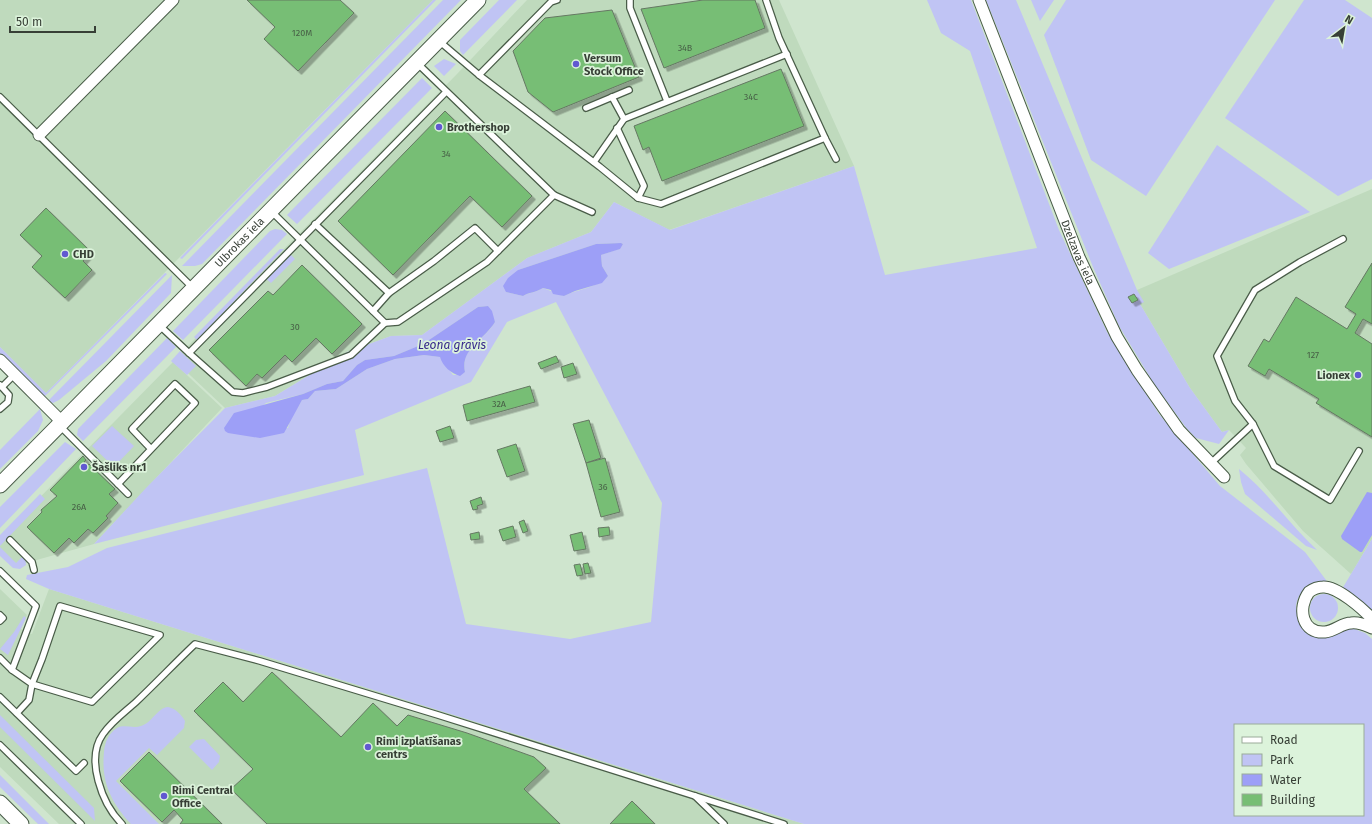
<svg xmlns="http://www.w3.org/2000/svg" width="1372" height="824" font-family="'Fira Sans',sans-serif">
  <defs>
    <filter id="shadow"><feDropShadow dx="3.5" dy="3.5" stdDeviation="0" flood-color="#0004"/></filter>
  </defs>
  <rect width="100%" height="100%" fill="#cfe5ce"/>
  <g fill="#bfdabd">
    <polygon points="0,0 433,0 46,393 0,347"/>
    <polygon points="527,0 779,0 854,166 669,230 614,202 591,232 527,258 422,335 391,336 347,352 275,396 225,408 174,360 457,74"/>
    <polygon points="1372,189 1372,539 1351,574 1303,531 1246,464 1240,455 1246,448 1229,430 1222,432 1190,388 1140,304 1137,290"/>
    <polygon points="173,362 222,408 94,544 15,566 0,552 0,538"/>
    <polygon points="0,589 27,615 21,629 32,634 49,589 804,824 59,824 0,767"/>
  </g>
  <g fill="#c0c4f4" fill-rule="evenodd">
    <polygon points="433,0 436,0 182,259 180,258"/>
    <polygon points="443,0 461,0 202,264 195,266 182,266"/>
    <polygon points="499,0 517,0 463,55 460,51 460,40"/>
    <path d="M927,0h44l88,230 48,102 52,82 61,72 85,66 21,28 1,2c-24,2 -40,20 -25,42l41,5 9,-1 13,5 7,6v185h-568l-755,-235 -23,-10 1,-4 41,-8 39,-19 320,-80 39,156 104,15 81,-17 11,-119 -106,-201 -49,20 -36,60 -116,48 9,45 -270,69 52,-56 79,-80 50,-12 72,-44 44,-16 31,-1 105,-77 64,-26 23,-30 56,28 184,-64 31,109 152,-27 -67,-197 -29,-18zM621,243l2,1 -4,5 -18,6 1,11 6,10c-11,12 -30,13 -44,20l-21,-8c-8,5 -13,4 -20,8l-17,-4 12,-22 78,-26zM488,306l7,16c-11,19 -35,26 -30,50l-7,3h-5l-13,-18 -16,-2 -29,4 -28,10 -31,20 -21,2 -7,8 -6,1 -12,20 -2,8 -60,5 38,-30 37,-9 24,-10 16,-3 14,-16 8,-5 29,-4 29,-12 55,-37zM1235,725h128v90h-128z"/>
    <polygon points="986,0 1016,0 1137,290 1144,302 1140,304 1190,388 1222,432 1229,430 1219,444 1196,438 1187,429 1154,384 1119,326 1093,267"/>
    <polygon points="1031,0 1054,0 1040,21"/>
    <polygon points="1066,0 1275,0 1146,196 1091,160 1044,35"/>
    <polygon points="1304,0 1345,0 1372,18 1372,179 1338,196 1225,118"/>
    <polygon points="444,59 456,64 444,76 434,66"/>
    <polygon points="422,78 432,88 297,224 287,215"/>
    <polygon points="1217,145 1310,212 1169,269 1148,253"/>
    <polygon points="275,229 282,230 287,234 183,340 173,331 270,231"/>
    <polygon points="280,249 284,249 197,340 194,337"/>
    <polygon points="290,254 295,259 271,283 265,278"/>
    <polygon points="165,273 167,274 44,397 0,354 0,347 46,393"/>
    <polygon points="172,275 171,293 106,361 59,400 53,403 48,401"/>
    <polygon points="167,338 176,347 83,441 77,435 78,429"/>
    <polygon points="180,351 196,366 187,375 171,361"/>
    <polygon points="40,409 43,420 38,431 0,469 0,450"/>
    <polygon points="112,426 134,446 114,467 92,446"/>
    <polygon points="65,442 76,449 0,528 0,507"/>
    <path d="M1239,469c29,23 51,56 78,81l-11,-4 -61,-52 -4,-12z"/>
    <polygon points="40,494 45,499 0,546 0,535"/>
    <polygon points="1372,539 1372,614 1342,589"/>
    <polygon points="0,547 16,563 22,557 25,557 26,565 20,569 13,568 0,556"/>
    <circle cx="1324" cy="608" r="14"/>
    <polygon points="24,616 26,618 8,655 0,649 14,632"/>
    <path d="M168,707c7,1 14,8 17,14l-1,7 -27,27 -8,-7 -33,33 43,43h-28c-20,-22 -30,-42 -27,-72 1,-10 4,-18 13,-24 8,-4 16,1 24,-2 11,-3 16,-18 27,-19z"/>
    <polygon points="0,715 94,808 95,821 0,727"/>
    <polygon points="204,739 220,756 219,762 212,770 189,747 196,740"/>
    <polygon points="0,775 49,824 38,824 0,787"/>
  </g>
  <g fill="#9d9ff7">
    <path d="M621,243l2,1 -3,5 -19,6 1,11 6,10 -6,7 -27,8 -11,5 -11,-2 -2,-4 -8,-2c-8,5 -14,4 -20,8l-17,-4 -3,-6 5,-8 10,-8 78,-26z"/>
    <path d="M488,306l4,5 3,11c-11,18 -35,27 -30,50l-5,4c-9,-3 -17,-9 -20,-19l-16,-2 -29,4 -28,10 -31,20 -21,2 -7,8 -6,1 -18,33 -24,5 -32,-5 -3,-2 -1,-3 10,-15 69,-19 24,-10 16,-3 14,-16 8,-5 29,-4 29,-12 55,-37z"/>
    <polygon points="1367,492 1372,493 1372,535 1362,552 1360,552 1342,539 1341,536"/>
  </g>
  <g fill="#77be74" stroke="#657863" filter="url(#shadow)">
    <polygon points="247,0 340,0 354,13 298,71 264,39 275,27"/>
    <polygon points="703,0 755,0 765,28 664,68 641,9"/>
    <polygon points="612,10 639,77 553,112 528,92 513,51 545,18"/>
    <polygon points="781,69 804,126 662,181 649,147 643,150 634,126"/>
    <polygon points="445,111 532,196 502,227 470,196 393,275 338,221"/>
    <polygon points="46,208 91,252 83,261 92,270 65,298 32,267 42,256 20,235"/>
    <polygon points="1372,263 1372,324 1363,319 1355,333 1372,344 1372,437 1316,403 1319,399 1269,369 1265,376 1248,366 1264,339 1269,342 1296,297 1347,329 1356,314 1345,307"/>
    <polygon points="302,265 362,324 332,354 316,338 292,362 285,355 262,378 257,374 246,386 209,350 268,291 273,295"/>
    <polygon points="1134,294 1138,300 1132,303 1128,297"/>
    <polygon points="556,356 559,362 541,369 538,363"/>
    <polygon points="573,363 577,374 564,378 561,367"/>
    <polygon points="530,386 535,402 467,421 463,405"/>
    <polygon points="589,420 601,458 586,463 573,424"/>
    <polygon points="450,426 454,438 440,442 436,431"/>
    <polygon points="516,444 525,471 507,477 497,450"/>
    <polygon points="83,456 86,460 84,462 87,465 89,464 115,489 109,494 118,503 106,516 108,518 93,533 88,529 74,543 69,538 54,553 27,527 42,512 41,510 57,496 50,490"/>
    <polygon points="605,458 620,512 601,517 586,463"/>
    <polygon points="481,497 483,504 477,506 478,509 473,510 470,501"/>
    <polygon points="524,520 528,531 523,533 519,522"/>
    <polygon points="513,526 516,537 503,541 499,530"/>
    <polygon points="609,527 610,535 599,537 598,528"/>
    <polygon points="479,532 480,539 471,540 470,534"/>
    <polygon points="582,532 586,549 574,551 570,535"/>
    <polygon points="588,563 591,573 585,574 583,564"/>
    <polygon points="580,564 583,575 577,576 574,565"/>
    <polygon points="272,672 341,737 373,703 397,726 408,715 467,733 534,757 546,768 524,789 560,824 267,824 231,789 253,769 194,711 223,682 243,702"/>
    <polygon points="149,752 222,824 180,824 183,820 174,810 162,822 120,781"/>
    <polygon points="632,801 655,824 610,824"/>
  </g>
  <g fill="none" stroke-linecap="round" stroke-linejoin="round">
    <defs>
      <g id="lane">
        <polyline points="630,0 630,8 667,101"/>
        <polyline points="439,41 479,75 600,167 638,198 661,204 825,138 779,38 766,0"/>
        <polyline points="479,75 551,2 557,0"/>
        <polyline points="0,97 194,289"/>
        <polyline points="612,97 624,119"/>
        <polyline points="586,108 629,90"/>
        <polyline points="617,128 644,186 638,198"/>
        <polyline points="825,138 836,159"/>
        <polyline points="594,162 624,119 787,54"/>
        <polyline points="554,195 592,212"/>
        <polyline points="315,224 389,293 434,261 475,228 498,251"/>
        <polyline points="373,311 389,293"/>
        <polyline points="385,323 398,322 487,262 554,195 417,63"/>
        <polyline points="159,325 189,353 446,92"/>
        <polyline points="189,353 233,392 243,393 267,387 351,355 385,323 271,211"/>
        <polyline points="0,385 9,395 8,402 0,409"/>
        <polyline points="2,387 14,375"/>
        <polyline points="1253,424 1274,466 1330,500 1359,451"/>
        <polyline points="60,426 128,494"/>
        <polyline points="1210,464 1253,424 1235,401 1217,356 1255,290 1300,262 1343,239"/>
        <polyline points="118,484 195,403 175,384 132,429 151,449"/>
        <polyline points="10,540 32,562 34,570"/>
        <polyline points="0,571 36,606 12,670 32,684 29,700 17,713"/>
        <polygon points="60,606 160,635 92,702 32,684 42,659"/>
        <polyline points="0,615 3,618 0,621"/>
        <polyline points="0,658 12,670"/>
        <polyline points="0,697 76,771 84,763"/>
        <polyline points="0,745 81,824"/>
        <polyline points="695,796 724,824"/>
        <path d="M122,824c-20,-20 -37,-65 -19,-90 9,-13 22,-22 33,-32 20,-19 39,-39 59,-58l65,17 178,54 346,109"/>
      </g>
      <g id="street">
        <path id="s1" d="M979,0l100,257 38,80 20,33 42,60 45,47"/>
        <polyline points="39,135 173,0"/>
        <polyline points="0,360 63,423"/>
        <path d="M1372,619c-9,-10 -35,-33 -49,-32 -5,0 -10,2 -14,5 -12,16 -7,42 16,40 10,-1 17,-9 26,-9 8,-1 14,2 21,5"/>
      </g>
      <g id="secondary">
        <path id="s2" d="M0,485l478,-485"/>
        <polyline points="0,803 21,824"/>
      </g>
    </defs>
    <use href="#lane" stroke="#495c48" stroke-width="8"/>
    <use href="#street" stroke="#495c48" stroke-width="13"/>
    <use href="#secondary" stroke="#495c48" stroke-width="17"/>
    <use href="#lane" stroke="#fff" stroke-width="5.5"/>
    <use href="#street" stroke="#fff" stroke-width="11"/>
    <use href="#secondary" stroke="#fff" stroke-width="15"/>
  </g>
  <g fill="#6158d1" stroke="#dcf3db" stroke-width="1.5">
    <circle cx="576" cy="64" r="4"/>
    <circle cx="439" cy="127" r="4"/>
    <circle cx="65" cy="254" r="4"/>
    <circle cx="1358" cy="375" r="4"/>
    <circle cx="84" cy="467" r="4"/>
    <circle cx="368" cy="747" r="4"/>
    <circle cx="164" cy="796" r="4"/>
  </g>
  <g text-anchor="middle" stroke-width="3.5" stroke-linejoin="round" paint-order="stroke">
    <g font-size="9" fill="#475f46">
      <text x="302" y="36">120M</text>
      <text x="685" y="51">34B</text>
      <text x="751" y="100">34C</text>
      <text x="446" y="157">34</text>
      <text x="295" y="330">30</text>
      <text x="1313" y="358">127</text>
      <text x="499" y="407">32A</text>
      <text x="603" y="490">36</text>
      <text x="79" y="510">26A</text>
    </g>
    <g font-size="11" font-weight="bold" fill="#373f36" stroke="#dcf3db" text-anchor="start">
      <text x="584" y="62">Versum<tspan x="584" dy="13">Stock Office</tspan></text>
      <text x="447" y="131">Brothershop</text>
      <text x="73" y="258">CHD</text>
      <text x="1350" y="379" text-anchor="end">Lionex</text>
      <text x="92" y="471">Šašliks nr.1</text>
      <text x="376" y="745">Rimi izplatīšanas<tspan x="376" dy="13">centrs</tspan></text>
      <text x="172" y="794">Rimi Central<tspan x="172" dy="13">Office</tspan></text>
    </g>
    <g font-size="11" fill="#373f36" stroke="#dcf3db">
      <text dy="4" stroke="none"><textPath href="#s2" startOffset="341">Ulbrokas iela</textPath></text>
      <text dy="4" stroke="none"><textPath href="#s1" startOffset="271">Dzelzavas iela</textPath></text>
    </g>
    <g font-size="12" font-style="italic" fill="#35278b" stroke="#dcf3db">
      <text x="452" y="349">Leona grāvis</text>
    </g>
  </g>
  <rect x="1234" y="724" width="130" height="92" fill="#dcf3db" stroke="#9aab99"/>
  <rect x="1242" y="737" width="20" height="6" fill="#ffffff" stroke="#9aab99"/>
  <text x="1270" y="744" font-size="12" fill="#373f36">Road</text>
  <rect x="1242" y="754" width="20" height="12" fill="#c0c4f4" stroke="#9aab99"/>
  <text x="1270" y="764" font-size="12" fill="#373f36">Park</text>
  <rect x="1242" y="774" width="20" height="12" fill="#9d9ff7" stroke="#9aab99"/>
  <text x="1270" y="784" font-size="12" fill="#373f36">Water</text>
  <rect x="1242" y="794" width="20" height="12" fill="#77be74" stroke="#9aab99"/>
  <text x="1270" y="804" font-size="12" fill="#373f36">Building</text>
  <g transform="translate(1344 28) rotate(31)" stroke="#dcf3db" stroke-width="3" paint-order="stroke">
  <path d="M0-3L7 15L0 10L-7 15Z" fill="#373f36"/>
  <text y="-6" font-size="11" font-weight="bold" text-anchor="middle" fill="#373f36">N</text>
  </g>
  <path d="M10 26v6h85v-6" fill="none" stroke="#373f36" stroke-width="2"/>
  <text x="16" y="26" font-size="12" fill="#373f36" stroke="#dcf3db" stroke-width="3" paint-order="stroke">50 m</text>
</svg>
